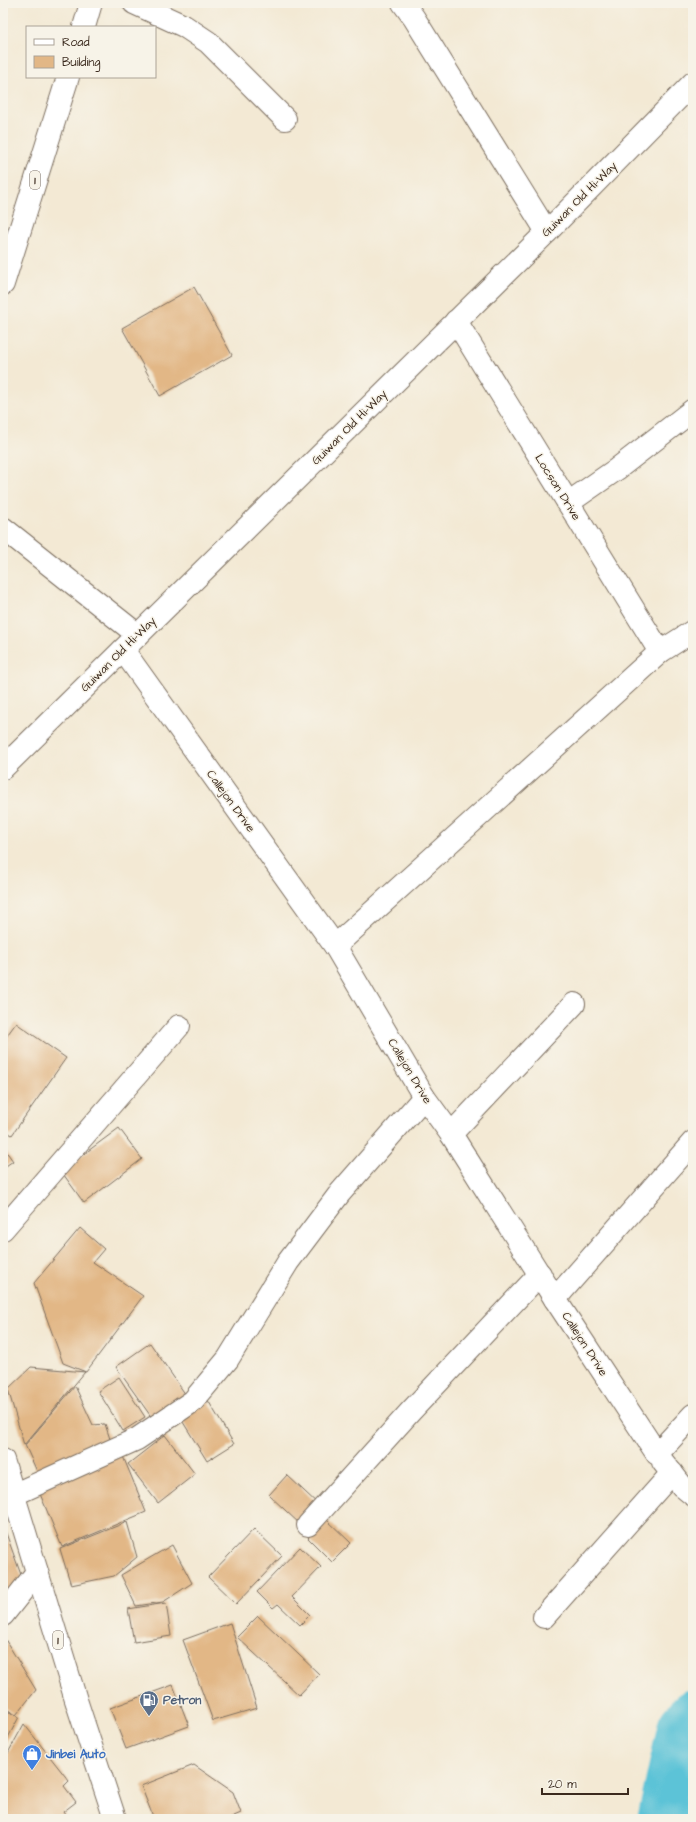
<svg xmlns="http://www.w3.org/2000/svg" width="696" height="1822" font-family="'Architects Daughter',sans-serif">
  <rect width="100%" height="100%" fill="#f7f3e8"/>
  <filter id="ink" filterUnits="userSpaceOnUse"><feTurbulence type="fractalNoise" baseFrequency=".025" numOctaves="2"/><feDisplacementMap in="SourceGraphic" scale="8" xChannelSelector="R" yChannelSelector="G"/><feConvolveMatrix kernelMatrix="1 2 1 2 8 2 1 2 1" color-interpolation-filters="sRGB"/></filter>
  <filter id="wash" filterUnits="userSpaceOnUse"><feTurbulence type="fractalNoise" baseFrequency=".012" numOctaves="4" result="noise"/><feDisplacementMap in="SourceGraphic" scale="16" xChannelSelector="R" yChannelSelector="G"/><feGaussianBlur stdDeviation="0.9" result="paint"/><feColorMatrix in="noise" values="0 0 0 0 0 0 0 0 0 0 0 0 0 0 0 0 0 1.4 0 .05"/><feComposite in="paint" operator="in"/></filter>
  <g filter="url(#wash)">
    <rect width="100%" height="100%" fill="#f3e9d4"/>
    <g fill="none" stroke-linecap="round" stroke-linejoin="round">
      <polyline stroke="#5bc3d7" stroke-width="51" points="663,1819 683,1727 693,1715"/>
    </g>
    <g id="blocks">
      <g fill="#e2b786">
        <polygon points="194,287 232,355 160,396 122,328"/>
        <polygon points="16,1023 66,1058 12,1135 3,1129 3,1041"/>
        <polygon points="119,1128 142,1159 84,1203 61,1171"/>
        <polygon points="3,1147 13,1161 3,1168"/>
        <polygon points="80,1228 104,1249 93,1262 143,1296 86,1372 63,1363 34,1283"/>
        <polygon points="150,1343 190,1401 157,1425 116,1367"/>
        <polygon points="31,1367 85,1372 24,1445 8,1389"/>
        <polygon points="119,1377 145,1417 123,1431 98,1391"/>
        <polygon points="75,1386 93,1425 105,1424 111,1442 40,1478 25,1445"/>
        <polygon points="206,1397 234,1444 207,1461 178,1414"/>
        <polygon points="165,1435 195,1474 158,1503 128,1464"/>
        <polygon points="122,1454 146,1512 62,1547 38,1489"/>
        <polygon points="287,1475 320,1506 301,1525 269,1495"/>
        <polygon points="326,1519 351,1543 332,1562 308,1538"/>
        <polygon points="127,1522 137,1557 114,1576 71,1585 60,1549"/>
        <polygon points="3,1525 24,1583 3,1608"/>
        <polygon points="254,1529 282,1556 236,1604 208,1577"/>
        <polygon points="172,1545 192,1583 163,1602 136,1606 121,1575"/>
        <polygon points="300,1547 321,1567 292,1597 310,1615 300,1625 278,1604 273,1608 257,1592"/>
        <polygon points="166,1603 171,1636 134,1642 128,1609"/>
        <polygon points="258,1616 319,1674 299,1695 237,1637"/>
        <polygon points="230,1623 257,1708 213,1721 183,1640"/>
        <polygon points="3,1636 36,1690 16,1715 3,1707"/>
        <polygon points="173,1685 189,1726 126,1749 110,1708"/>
        <polygon points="3,1709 19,1717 3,1747"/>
        <polygon points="24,1724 69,1781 64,1786 76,1802 63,1812 68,1819 3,1819 3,1762"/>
        <polygon points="194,1765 233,1792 241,1813 227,1819 154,1819 141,1786"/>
      </g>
    </g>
  </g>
  <g filter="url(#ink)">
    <use href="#blocks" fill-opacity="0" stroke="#7b6d5e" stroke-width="1"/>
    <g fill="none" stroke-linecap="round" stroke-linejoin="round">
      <defs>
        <g id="minor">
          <polyline points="134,3 184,26 208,42 285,119"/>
          <polyline points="403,3 414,18 547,232"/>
          <polyline points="456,321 660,652"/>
          <polyline points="568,503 617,469 693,410"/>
          <polyline points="3,528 138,635"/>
          <polyline points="123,650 335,946 424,1097 451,1134 555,1299 657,1454 693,1415"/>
          <polyline points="3,768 547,232 693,83"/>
          <polyline points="335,946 660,652 693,631"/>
          <polyline points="451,1134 574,1004"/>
          <polyline points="3,1229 179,1026"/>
          <polyline points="555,1299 693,1142"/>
          <polyline points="663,1462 682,1486 693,1495"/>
          <polyline points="15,1494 137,1439 193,1401 228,1359 288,1262 340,1193 424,1097"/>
          <polyline points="308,1525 410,1412 540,1274"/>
          <polyline points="3,1615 37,1572"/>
          <polyline points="544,1617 672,1473"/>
        </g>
        <g id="highway">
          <polyline points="84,27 91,3"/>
          <polyline points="3,284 68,77"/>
          <polyline points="3,1460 76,1700 115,1819"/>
        </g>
      </defs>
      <use href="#minor" stroke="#7b6d5e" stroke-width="24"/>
      <use href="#highway" stroke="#7b6d5e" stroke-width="24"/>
      <use href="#minor" stroke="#fff" stroke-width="22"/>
      <use href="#highway" stroke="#fff" stroke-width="22"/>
    </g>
  </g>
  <defs>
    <symbol id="fuel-pin" viewBox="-11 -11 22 30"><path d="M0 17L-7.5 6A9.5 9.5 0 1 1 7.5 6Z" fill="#5c6f8a" stroke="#f7f3e8"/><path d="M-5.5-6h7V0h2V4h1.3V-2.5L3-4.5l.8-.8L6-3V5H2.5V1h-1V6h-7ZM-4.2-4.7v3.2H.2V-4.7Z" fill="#fff"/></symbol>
    <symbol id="shop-pin" viewBox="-11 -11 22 30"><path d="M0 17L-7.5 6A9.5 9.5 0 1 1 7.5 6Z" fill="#3f7fe0" stroke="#f7f3e8"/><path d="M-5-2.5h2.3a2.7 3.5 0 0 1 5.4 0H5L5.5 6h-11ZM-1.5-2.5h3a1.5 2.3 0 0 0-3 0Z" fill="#fff"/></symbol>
  </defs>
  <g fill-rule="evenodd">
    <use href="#fuel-pin" x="138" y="1689" width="22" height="30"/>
    <use href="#shop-pin" x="21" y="1743" width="22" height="30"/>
  </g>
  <g text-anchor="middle" stroke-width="3" stroke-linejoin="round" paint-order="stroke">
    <g fill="#f7f3e8" stroke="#73665b" stroke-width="1">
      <rect x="30" y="171" width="10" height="18" rx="3"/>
      <rect x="53" y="1631" width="10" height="18" rx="3"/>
    </g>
    <g font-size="11" font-weight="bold" fill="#3b2a1e">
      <text x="35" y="184">1</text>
      <text x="58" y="1644">1</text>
    </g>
    <g font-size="12" fill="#3b2a1e" stroke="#f7f3e8">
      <text transform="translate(579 199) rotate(-45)" y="4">Guiwan Old Hi-Way</text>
      <text transform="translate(349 427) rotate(-45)" y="4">Guiwan Old Hi-Way</text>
      <text transform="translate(558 487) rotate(58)" y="4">Locson Drive</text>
      <text transform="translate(118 654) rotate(-45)" y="4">Guiwan Old Hi-Way</text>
      <text transform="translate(231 801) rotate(54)" y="4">Callejon Drive</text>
      <text transform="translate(410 1071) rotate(59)" y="4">Callejon Drive</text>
      <text transform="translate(585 1344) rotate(57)" y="4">Callejon Drive</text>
    </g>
    <g font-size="12" font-weight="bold" fill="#4e5e75" stroke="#f7f3e8" text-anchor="start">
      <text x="163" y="1704">Petron</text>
    </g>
    <g font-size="12" font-weight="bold" fill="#366cbe" stroke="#f7f3e8" text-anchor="start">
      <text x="46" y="1758">Jinbei Auto</text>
    </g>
  </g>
  <rect width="696" height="1822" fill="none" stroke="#f7f3e8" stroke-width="16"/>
  <rect x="26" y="26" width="130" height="52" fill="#f7f3e8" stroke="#aca397"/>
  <rect x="34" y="39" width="20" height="6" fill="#ffffff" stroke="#aca397"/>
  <text x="62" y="46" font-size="12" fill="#3b2a1e">Road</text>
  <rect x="34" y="56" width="20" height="12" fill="#e2b786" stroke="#aca397"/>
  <text x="62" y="66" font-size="12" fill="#3b2a1e">Building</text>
  <path d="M542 1788v6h86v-6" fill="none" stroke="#3b2a1e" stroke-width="2"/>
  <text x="548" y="1788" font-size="12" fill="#3b2a1e" stroke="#f7f3e8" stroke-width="3" paint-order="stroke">20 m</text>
</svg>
